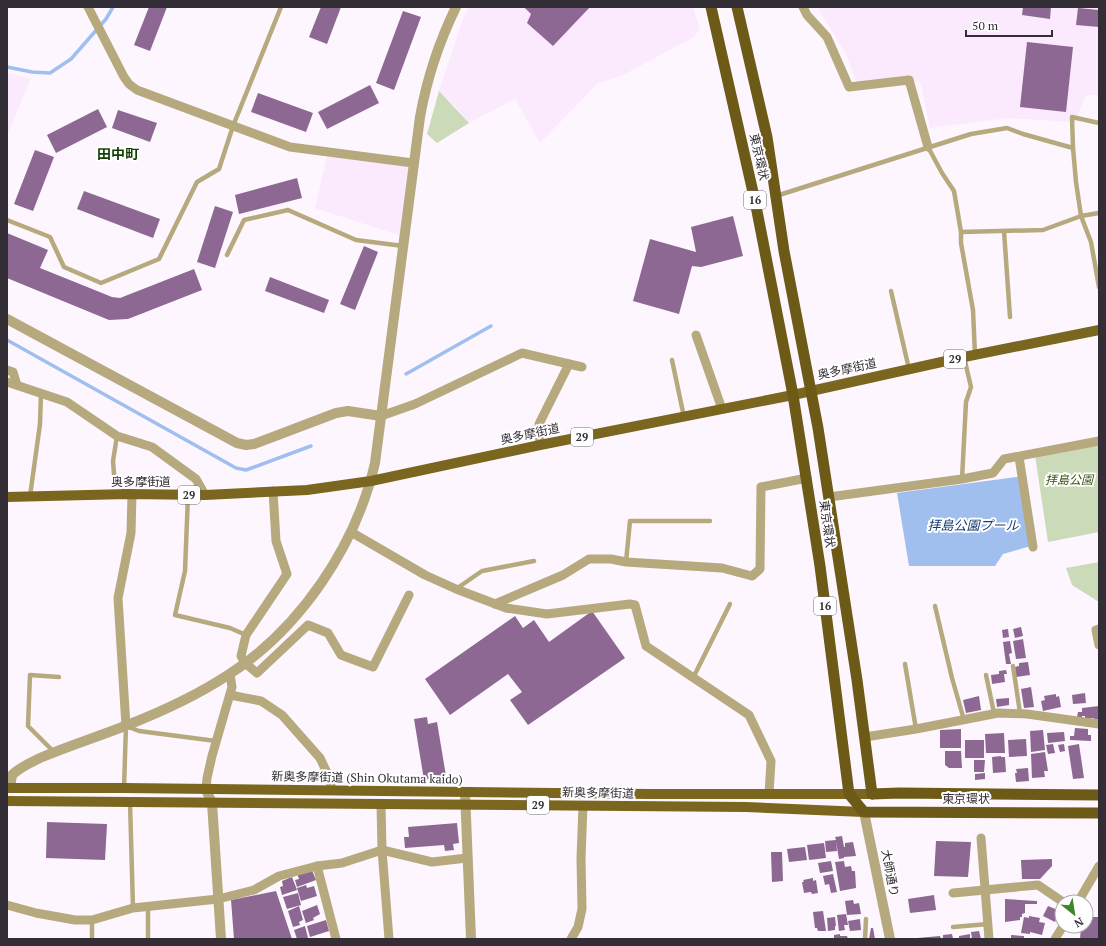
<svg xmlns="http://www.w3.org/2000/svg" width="1106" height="946" font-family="'PT Serif','Noto Sans JP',serif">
  <rect width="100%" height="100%" fill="#fdf6fe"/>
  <g fill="#fbe9fe">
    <polygon points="469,7 693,7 700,29 694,37 623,75 597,84 540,143 515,99 469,123 456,107 439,91 464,16"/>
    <polygon points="817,7 1099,7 1099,95 1086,95 1075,122 1008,118 930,128 920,81 858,86 846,54"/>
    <polygon points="7,73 31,78 7,136"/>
    <polygon points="327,156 409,164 399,235 315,208"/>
  </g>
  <g fill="#cbdab9">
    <polygon points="439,91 469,123 437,143 427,134"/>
    <polygon points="1099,444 1099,532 1048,542 1035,455"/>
    <polygon points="1099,562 1099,602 1072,585 1066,568"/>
  </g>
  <polygon fill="#a0bfee" points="1023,476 1031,546 1003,554 995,566 909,566 897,493"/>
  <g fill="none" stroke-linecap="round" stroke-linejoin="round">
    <g stroke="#a0bfee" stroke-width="3.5">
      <polyline points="7,67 32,72 50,73 71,59 106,19 113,7"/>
      <polyline points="7,340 236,468 246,470 311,446"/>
      <polyline points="406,374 491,326"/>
    </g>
  </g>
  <g fill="#8c6892">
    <polygon points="149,7 167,7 150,51 134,45"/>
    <polygon points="321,7 341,7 327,44 309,37"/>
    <polygon points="524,7 590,7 553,46 527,23 531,14"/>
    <polygon points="1023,7 1051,7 1050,19 1022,15"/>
    <polygon points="1078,8 1099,10 1099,27 1076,25"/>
    <polygon points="403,11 421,17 394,90 376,83"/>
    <polygon points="1027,42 1073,47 1066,112 1020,107"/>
    <polygon points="370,85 379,103 327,129 318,112"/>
    <polygon points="258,93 313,113 306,132 251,112"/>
    <polygon points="98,109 107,127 56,153 47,135"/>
    <polygon points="118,110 157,123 150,142 112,128"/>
    <polygon points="35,150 54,157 33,211 14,204"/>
    <polygon points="297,178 302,198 239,214 235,195"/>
    <polygon points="84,191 160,219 153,238 77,209"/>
    <polygon points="215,206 233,212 215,268 197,262"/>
    <polygon points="733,216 743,256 701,267 692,266 679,314 633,301 650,239 696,252 691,227"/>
    <polygon points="7,233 48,250 40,268 112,297 120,298 194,269 202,290 128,319 109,320 7,278"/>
    <polygon points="364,246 378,252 355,310 340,304"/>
    <polygon points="270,277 329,300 324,313 265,291"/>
    <polygon points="592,611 625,658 528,725 510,700 522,692 508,674 450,715 425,679 515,616 523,628 534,620 549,642"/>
    <polygon points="1021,627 1023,636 1015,638 1013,629"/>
    <polygon points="1008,629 1009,637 1003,638 1002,630"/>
    <polygon points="1023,639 1026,658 1016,659 1013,641"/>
    <polygon points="1010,641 1012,653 1009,654 1011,664 1006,664 1003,642"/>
    <polygon points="1028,662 1030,675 1016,677 1015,667 1019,666 1019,663"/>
    <polygon points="1006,670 1007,674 1004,674 1005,682 992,684 991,675 999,674 999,671"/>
    <polygon points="1031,687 1034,707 1024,708 1021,689"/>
    <polygon points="1085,693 1086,703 1073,704 1072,695"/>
    <polygon points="1056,694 1056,697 1059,696 1061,707 1043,711 1041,701 1045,700 1044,696"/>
    <polygon points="979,696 981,710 966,713 963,700"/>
    <polygon points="1009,698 1009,705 997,707 996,699"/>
    <polygon points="1099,706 1099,720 1092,718 1085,719 1085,716 1082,716 1082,717 1077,717 1078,712 1082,712 1082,708"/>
    <polygon points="427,717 428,724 437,722 446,776 424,780 414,719"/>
    <polygon points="1075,728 1088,729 1088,735 1091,735 1091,741 1070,740 1070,736 1074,736"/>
    <polygon points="961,729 961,748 940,748 940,730"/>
    <polygon points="1043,730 1045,750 1031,752 1030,731"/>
    <polygon points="1064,732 1065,741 1048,743 1047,733"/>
    <polygon points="1004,733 1005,753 986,753 985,734"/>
    <polygon points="1026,739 1027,756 1009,757 1008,740"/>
    <rect x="965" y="740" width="19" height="18"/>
    <polygon points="1053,744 1055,753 1048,754 1046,745"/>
    <polygon points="1064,744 1065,751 1060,752 1058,745"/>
    <polygon points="1079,744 1084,778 1073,779 1068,746"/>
    <polygon points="945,751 961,751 962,768 949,768 945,765"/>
    <polygon points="1045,752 1048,771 1044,771 1045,777 1032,778 1031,754"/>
    <polygon points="1001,756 1001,757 1005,757 1006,772 993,773 992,757"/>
    <polygon points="974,760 985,760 984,772 974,772"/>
    <polygon points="1028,768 1029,781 1016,782 1015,773 1017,773 1016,769"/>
    <polygon points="985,773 985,779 975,780 975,774"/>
    <polygon points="47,822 107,824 105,860 46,858"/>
    <polygon points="457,823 459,843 453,844 454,850 445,851 444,845 405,848 404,837 409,837 408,827"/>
    <polygon points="842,836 844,847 845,847 845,843 853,842 856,856 844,857 844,858 839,859 836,842 837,851 826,852 825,841 836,840 835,837"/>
    <polygon points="936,841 971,842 968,877 934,876"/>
    <polygon points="824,843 826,858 809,860 807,845"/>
    <polygon points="805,847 807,860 789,862 787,849"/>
    <polygon points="771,852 782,852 783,881 772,882"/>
    <polygon points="1052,859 1052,866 1040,879 1022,879 1021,860"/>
    <polygon points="831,861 833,871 820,873 818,863"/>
    <polygon points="844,861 845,867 851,866 852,871 855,871 856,888 840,891 835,862"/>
    <polygon points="311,868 316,880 297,887 295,880 299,879 297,873"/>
    <polygon points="833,874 837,892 831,893 829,884 825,885 823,876"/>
    <polygon points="292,877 297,890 282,895 280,887 283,886 282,881"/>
    <polygon points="813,878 813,881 816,880 818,893 812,894 811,892 804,893 802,882 804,882 803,880"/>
    <polygon points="306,885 307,888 314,886 317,896 301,901 297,888"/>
    <polygon points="276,891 292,939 234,939 231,900"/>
    <polygon points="298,893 301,905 287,909 283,897"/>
    <polygon points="934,895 936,910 910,913 908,899"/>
    <polygon points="1005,899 1037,901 1037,904 1025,904 1025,913 1022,914 1022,917 1020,917 1020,920 1005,922"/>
    <polygon points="853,900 854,904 859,903 861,914 847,915 845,901"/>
    <polygon points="317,905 320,914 313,918 314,920 306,923 302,911"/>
    <polygon points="299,906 303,920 299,922 300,925 293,927 288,911"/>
    <polygon points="1048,906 1060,911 1055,922 1043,916"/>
    <polygon points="823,911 826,931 818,931 817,928 815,928 813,912"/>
    <polygon points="846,914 848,925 844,925 845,930 839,931 837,915"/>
    <polygon points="1029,916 1040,918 1039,922 1045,923 1042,935 1030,932 1030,934 1021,933 1024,917 1029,918"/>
    <polygon points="835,917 836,926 835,926 835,930 828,931 827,918"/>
    <polygon points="1086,917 1099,917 1099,939 1080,939 1081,926 1086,926"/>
    <polygon points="860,919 861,930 850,931 848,921"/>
    <polygon points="326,920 329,931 310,937 307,926"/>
    <polygon points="305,926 308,938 297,939 294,930"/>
    <polygon points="871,928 873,928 875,939 869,939"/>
    <polygon points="979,931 981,939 972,939 971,932"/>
    <polygon points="840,934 840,936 847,936 848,939 834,939 834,935"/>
    <polygon points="952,934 953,939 943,939 943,935"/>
    <polygon points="970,934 970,939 959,939 959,936"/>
    <polygon points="1011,935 1024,936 1024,939 1011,939"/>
    <polygon points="940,936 941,939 917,939 917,938"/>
  </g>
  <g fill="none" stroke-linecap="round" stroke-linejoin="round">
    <g stroke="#b6a97d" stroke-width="4.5">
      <polyline points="928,147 942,173 954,191 961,232 961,243 973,310 975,355"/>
      <polyline points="1073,148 1072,117 1099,123"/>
      <polyline points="776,196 971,134 1007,128 1023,134 1073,148 1076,182 1081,216 1091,242 1099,287"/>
      <polyline points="7,220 50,237 64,267 101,283 159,259 197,182 219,169 233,126 281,7"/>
      <polyline points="1004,231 1010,317"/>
      <polyline points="961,232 1043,230 1081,216 1099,213"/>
      <polyline points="227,255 244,220 288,210 356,240 403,246"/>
      <polyline points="891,291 909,369"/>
      <polyline points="672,360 684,417"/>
      <polyline points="117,436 113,461 114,474 127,493"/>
      <polyline points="962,479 966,402 971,387 964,357"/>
      <polyline points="188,495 185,571 175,615 230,628 246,635"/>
      <polyline points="30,496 40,424 41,393"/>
      <polyline points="626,562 630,521 710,521"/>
      <polyline points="456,589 482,571 534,561"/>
      <polyline points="935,606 952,678 964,720"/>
      <polyline points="905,664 916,729"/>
      <polyline points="1013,666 1020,713"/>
      <polyline points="986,675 994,713"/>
      <polyline points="693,678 730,604"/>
      <polyline points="54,752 28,726 30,675 59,677"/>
      <polyline points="124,788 126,726 139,731 216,741"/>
      <polyline points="130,802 133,908"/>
      <polyline points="953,927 988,924"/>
      <polyline points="92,939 92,920"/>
      <polyline points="148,939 148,907"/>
      <polyline points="865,939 866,919"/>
    </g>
    <g stroke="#b6a97d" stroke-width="9">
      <polyline points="88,7 124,77 129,84 137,90 290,147 413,163"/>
      <polyline points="803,7 807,15 827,37 849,87 909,80 928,147"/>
      <polyline points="696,335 722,409"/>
      <polyline points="7,370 13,372 17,385"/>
      <polyline points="7,382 67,402 117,436 152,447 196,479 205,495"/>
      <polyline points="381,416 415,404 522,353 582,367"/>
      <polyline points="540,445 539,424 569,364"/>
      <polyline points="1019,457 1033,547"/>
      <polyline points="273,491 276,541 287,574 246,635 241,656 245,663 257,673 308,625 328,633 341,655 373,667 409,595"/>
      <polyline points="829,497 962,479 993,473 1004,459 1099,441"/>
      <polyline points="351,532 425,575 456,589 506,608 547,614 630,604 635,605 646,646 749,715 771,761 769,794"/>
      <polyline points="495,604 563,575 589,559 611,559 626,562 722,568 752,576 760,569 761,487 807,478"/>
      <polyline points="1099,629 1096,630 1099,645"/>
      <polyline points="230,695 261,701 282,715 320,758 329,777 332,790"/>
      <polyline points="126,726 118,598 131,533 132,494"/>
      <polyline points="865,737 916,729 998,713 1027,714 1099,724"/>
      <polyline points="206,790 207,778 212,756 232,687 230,674"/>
      <polyline points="381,804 382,850 389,939"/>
      <polyline points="981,838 989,939"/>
      <polyline points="317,866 336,939"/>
      <polyline points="953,893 1038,885 1063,902"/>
      <polyline points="1078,902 1099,866"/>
      <polyline points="7,905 36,913 75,920 92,920 133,908 218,899 254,890 279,876 317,866 342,863 382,850 432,862 467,858"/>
      <polyline points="571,939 578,927 582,909 581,858 583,806"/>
      <polyline points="1055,939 1063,926"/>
    </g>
    <g stroke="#b6a97d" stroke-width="10">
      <polyline points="7,319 237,443 246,445 254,444 336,413 348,411 381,416"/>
      <path d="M10,788l2,-13c8,-8 18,-12 28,-17 28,-12 57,-21 85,-32 36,-14 71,-30 103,-51 72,-46 128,-129 147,-212l45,-346c7,-39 19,-75 36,-110"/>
      <polyline points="206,790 212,803 221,939"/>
      <polyline points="465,792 471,939"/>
      <polyline points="864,812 890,939"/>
    </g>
    <g stroke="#7a661e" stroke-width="10">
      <polyline points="7,497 128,494 205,495 307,490 371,481 540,445 793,395 964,357 1099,330"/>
      <polyline points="7,788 124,788 649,794 872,794"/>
      <polyline points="7,801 746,807 864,812"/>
    </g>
    <g stroke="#6d5a17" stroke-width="11">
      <polyline points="711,7 755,201 793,395 820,566 849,794 864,812 1099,813"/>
      <polyline points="737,7 767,137 784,251 818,428 857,680 872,794"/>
      <polyline points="872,794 899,793 1099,795"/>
    </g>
  </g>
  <g text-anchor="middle" stroke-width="4" stroke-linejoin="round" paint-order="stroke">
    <g fill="#fff" stroke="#706c72" stroke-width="1">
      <rect x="744" y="191" width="22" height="18" rx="3"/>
      <rect x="944" y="350" width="22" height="18" rx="3"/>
      <rect x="571" y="428" width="22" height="18" rx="3"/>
      <rect x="178" y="486" width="22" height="18" rx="3"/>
      <rect x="814" y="597" width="22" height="18" rx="3"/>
      <rect x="527" y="796" width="22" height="18" rx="3"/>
    </g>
    <g font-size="11" font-weight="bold" fill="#332d35">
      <text x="755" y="204">16</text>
      <text x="955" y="363">29</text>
      <text x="582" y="441">29</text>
      <text x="189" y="499">29</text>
      <text x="825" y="610">16</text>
      <text x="538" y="809">29</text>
    </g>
    <g font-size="12" fill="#332d35" stroke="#fff">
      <text transform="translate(759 157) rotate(77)" y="4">東京環状</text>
      <text transform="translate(847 369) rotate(-12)" y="4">奥多摩街道</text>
      <text transform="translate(530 434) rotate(-12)" y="4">奥多摩街道</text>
      <text x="141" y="486">奥多摩街道</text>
      <text transform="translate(827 524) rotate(82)" y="4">東京環状</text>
      <text transform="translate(367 778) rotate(1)" y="4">新奥多摩街道 (Shin Okutama kaido)</text>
      <text transform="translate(598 793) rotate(1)" y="4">新奥多摩街道</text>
      <text x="966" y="803">東京環状</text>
      <text transform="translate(890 873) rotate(79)" y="4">大師通り</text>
    </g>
    <g font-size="12" font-style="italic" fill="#3c5017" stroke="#fff">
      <text x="1069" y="484">拝島公園</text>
    </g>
    <g font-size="13" font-style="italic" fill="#163a72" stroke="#fff">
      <text x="973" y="530">拝島公園プール</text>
    </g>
    <g font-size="14" font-weight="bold" fill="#103e01" stroke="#fff">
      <text x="118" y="159">田中町</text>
    </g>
  </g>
  <rect width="1106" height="946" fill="none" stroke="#332d35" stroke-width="16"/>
  <g transform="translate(1074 914) rotate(150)"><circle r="19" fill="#ffffff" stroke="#adabae"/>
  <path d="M0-3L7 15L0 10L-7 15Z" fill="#3f852a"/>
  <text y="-6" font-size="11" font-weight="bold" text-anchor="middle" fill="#332d35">N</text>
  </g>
  <path d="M966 30v6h86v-6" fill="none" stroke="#332d35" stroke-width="2"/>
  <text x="972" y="30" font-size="12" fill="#332d35" stroke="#ffffff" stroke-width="3" paint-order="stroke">50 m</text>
</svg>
